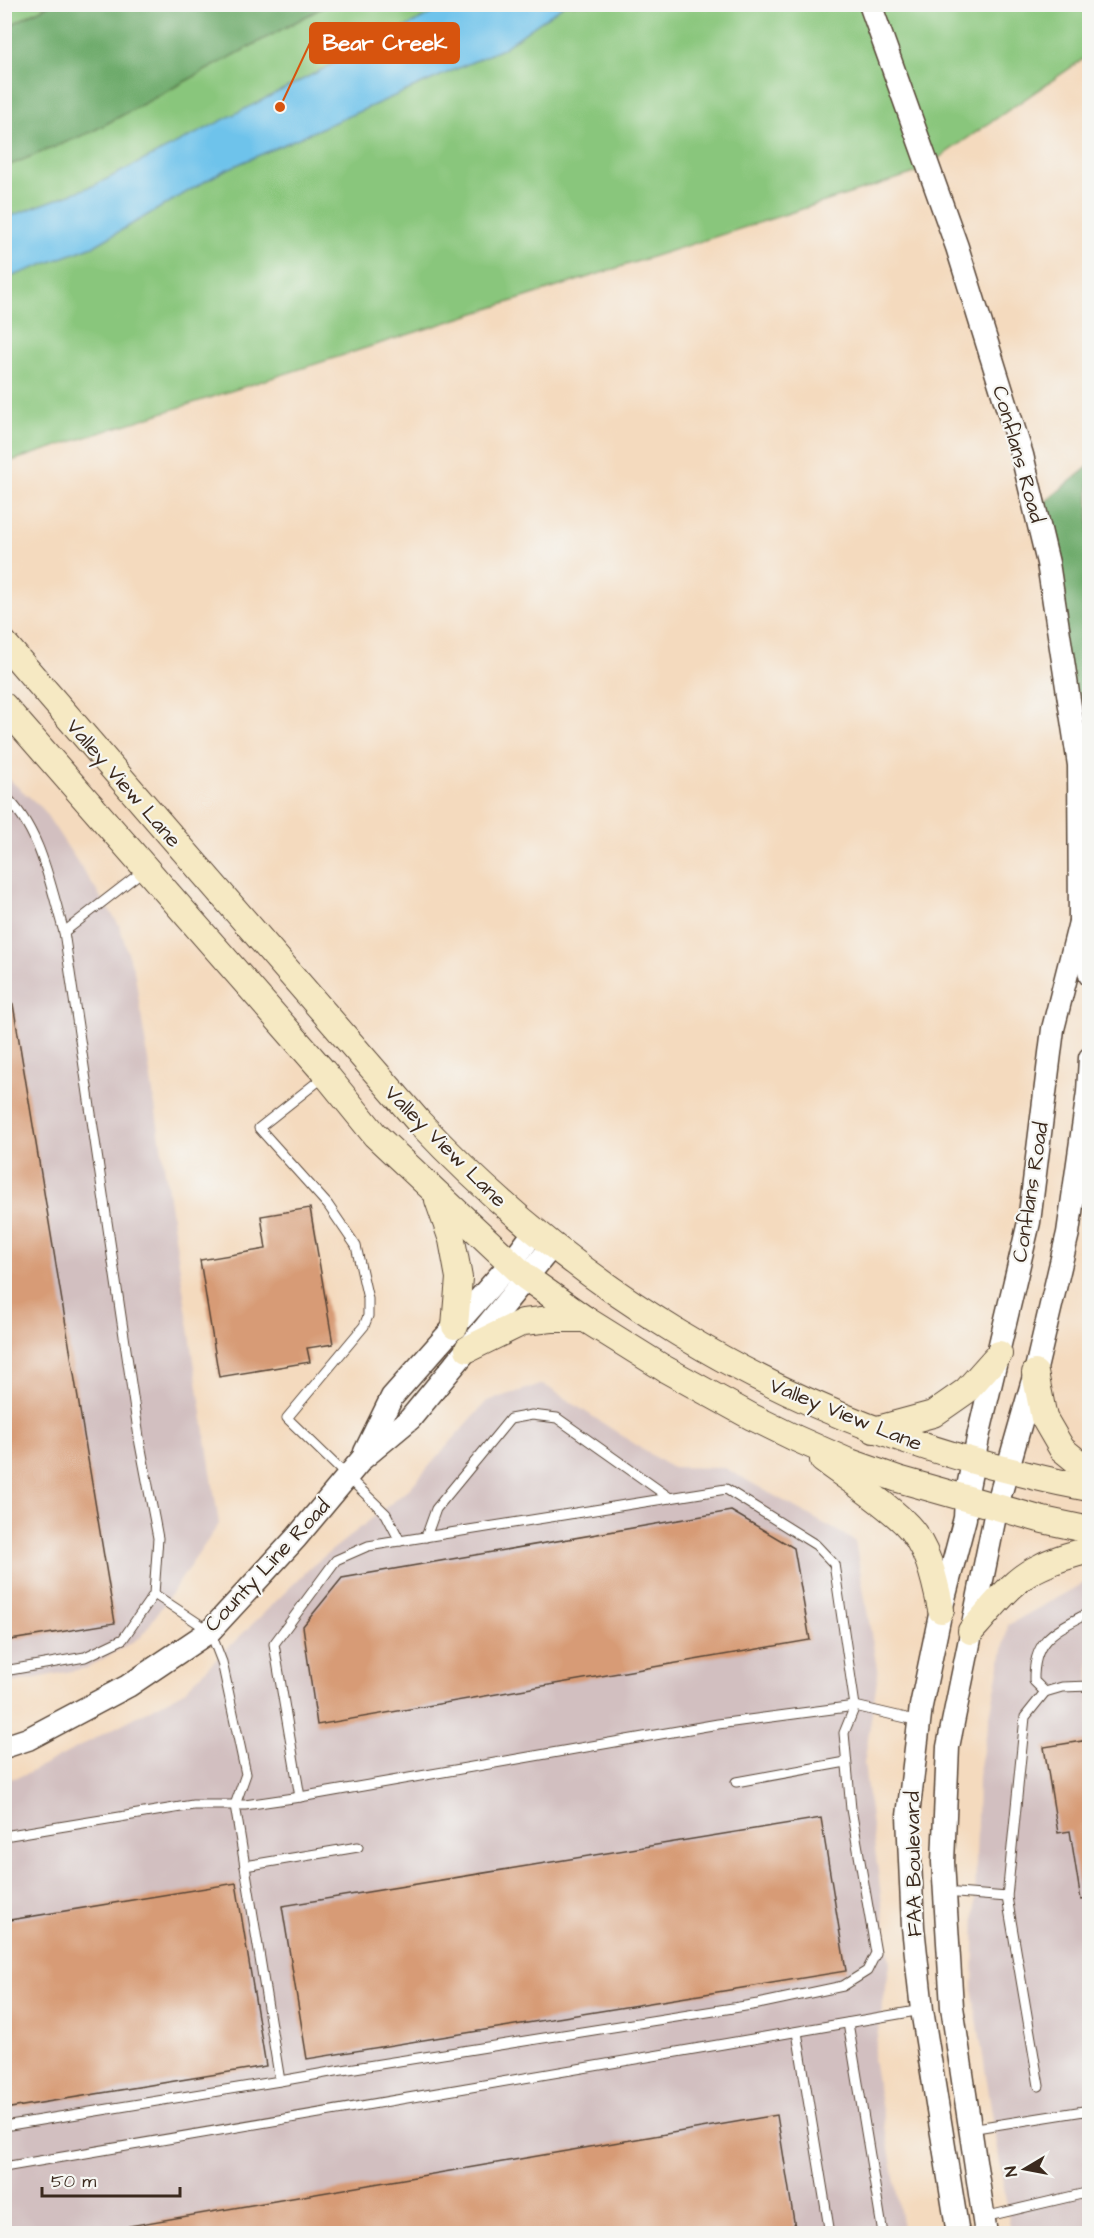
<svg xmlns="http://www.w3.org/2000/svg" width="1094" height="2238" font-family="'Architects Daughter',sans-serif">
  <rect width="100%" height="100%" fill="#f6f6f2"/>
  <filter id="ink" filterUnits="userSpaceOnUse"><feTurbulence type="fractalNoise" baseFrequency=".0167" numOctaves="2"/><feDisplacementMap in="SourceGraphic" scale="12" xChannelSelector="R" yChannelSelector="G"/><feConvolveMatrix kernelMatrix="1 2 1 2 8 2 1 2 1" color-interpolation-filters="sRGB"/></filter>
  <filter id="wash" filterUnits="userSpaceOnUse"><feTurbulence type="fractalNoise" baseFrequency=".008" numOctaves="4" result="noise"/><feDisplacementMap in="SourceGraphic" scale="24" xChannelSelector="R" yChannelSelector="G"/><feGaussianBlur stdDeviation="1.35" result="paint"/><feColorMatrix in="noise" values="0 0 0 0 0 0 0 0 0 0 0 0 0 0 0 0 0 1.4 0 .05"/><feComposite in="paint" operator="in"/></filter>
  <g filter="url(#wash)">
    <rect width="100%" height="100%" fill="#f4dabe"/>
    <g fill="#d2bfc0">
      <polygon points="4,775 42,808 119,925 135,975 219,1524 141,1637 87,1668 5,1684"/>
      <polygon points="543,1384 670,1467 725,1468 855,1541 878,1674 864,1764 890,1965 873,2059 904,2233 5,2234 5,1780 25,1775 183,1692 312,1566 408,1490 487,1401"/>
      <polygon points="1089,1580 1089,2233 1011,2233 973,1993 978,1776 1008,1625"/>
    </g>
    <g fill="#89c67c" stroke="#62784d" stroke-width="1.5">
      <polygon points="5,5 49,5 5,28"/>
      <polygon points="327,5 1089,5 1089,55 918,172 5,463 5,167 91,132"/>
    </g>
    <g fill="#6eab6c" stroke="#546a45" stroke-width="1.5">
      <polygon points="49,5 49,4 327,5 91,132 5,167 5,28"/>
      <polygon points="1089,466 1089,814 1039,507"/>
    </g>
    <polygon fill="#6ec3eb" stroke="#547684" stroke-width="1.5" points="449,5 564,5 502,49 223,171 96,245 5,279 5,218 95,185"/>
    <g id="blocks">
      <g fill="#d79b76">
        <polygon points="13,1004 115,1623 4,1641 4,1005"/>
        <polygon points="310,1208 333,1344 307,1348 310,1362 219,1377 200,1260 266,1249 261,1216"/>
        <polygon points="731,1511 794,1548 810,1640 317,1725 303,1626 342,1578"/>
        <polygon points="1089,1740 1089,1899 1081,1900 1070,1831 1058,1833 1044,1747"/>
        <polygon points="821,1818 846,1971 307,2059 282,1906"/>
        <polygon points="236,1883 266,2066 4,2109 4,1921"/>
        <polygon points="777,2115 796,2234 130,2234 129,2226"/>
      </g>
    </g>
  </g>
  <g filter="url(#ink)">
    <use href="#blocks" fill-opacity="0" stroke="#574436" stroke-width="1.5"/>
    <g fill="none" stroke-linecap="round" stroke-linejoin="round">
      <defs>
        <g id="service">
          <path d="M4,795c37,34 46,90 60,137"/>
          <polyline points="144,870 64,932 140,1444 158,1538 154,1594"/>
          <polyline points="326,1075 259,1128 328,1205 356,1246 368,1299 368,1316 364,1326 287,1418 386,1514 400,1541"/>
          <polyline points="426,1537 436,1509 510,1419 532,1415 557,1418 670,1498"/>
          <polyline points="4,1671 85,1657 123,1639 154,1594 210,1631 222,1662 246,1774 235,1805 280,2081 4,2126"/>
          <path d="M1045,1692l-11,-11c-1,-43 21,-50 56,-69"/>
          <polyline points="736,1782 846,1762"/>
          <polyline points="4,1836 193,1805 245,1805 300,1797 718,1724 855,1706 919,1721"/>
          <polyline points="245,1866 358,1847"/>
          <polyline points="945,1892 1007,1897"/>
          <polyline points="848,2023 883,2234"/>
          <polyline points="797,2032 830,2234"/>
          <polyline points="280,2081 336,2071 758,2004 843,1986 867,1971 876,1953 851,1809 844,1733 855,1706 834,1564 816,1545 726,1489 368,1546 336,1560 274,1644 300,1797"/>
          <polyline points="1039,2086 1007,1897 1025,1717 1045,1692 1062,1687 1090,1686"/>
          <polyline points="970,2129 1090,2110"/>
          <polyline points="4,2167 922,2010"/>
          <polyline points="984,2217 1090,2192"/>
        </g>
        <g id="tertiary">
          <polyline points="870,4 957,247 1022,455 1048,563 1079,765 1080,922 1090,975"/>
          <polyline points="365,1452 392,1397 511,1263 535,1231"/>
          <polyline points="4,1747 28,1739 128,1686 210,1631 296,1538 362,1459 410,1419 553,1245"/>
          <polyline points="958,2234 922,2010 913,1927 908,1816 921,1706 941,1610 965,1518 966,1497 979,1433 1029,1222 1053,1029 1080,922"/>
          <polyline points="986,2234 952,2007 943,1862 948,1747 997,1506 1035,1373 1068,1233 1088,1092 1090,1058"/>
        </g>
        <g id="secondary">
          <path d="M4,643l414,478c155,165 350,286 570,344 33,8 67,18 102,23"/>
          <polyline points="4,706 323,1071 375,1135 527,1278 585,1319 665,1369 752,1417 795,1438 847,1461 898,1479 1043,1520 1090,1530"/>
          <polyline points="438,1200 452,1240 459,1278 455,1326"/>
          <polyline points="468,1349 523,1322 552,1319 585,1319"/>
          <polyline points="1035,1373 1044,1418 1062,1449 1090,1472"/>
          <polyline points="874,1430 933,1414 966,1391 999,1354"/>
          <path d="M823,1460c27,20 57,39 81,62 23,21 31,58 37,88"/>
          <path d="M971,1631c20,-21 41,-52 69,-64 15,-8 33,-13 50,-17"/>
        </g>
      </defs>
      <use href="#service" stroke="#574436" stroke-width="11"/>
      <use href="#tertiary" stroke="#574436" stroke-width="25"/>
      <use href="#secondary" stroke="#574436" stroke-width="28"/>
      <use href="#service" stroke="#fff" stroke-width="9"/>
      <use href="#tertiary" stroke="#fff" stroke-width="22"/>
      <use href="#secondary" stroke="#f6e9c3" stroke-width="26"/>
    </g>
  </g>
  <g text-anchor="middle" stroke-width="4.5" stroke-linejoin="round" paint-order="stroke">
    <g font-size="21" fill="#3b2a1e" stroke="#f6f6f2">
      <text transform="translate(1019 454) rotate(74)" y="7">Conflans Road</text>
      <text transform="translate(124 783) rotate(49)" y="7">Valley View Lane</text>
      <text transform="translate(446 1146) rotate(45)" y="7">Valley View Lane</text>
      <text transform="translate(1030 1192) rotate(-81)" y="7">Conflans Road</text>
      <text transform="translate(846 1414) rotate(22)" y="7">Valley View Lane</text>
      <text transform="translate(267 1565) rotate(-47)" y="7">County Line Road</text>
      <text transform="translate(913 1864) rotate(-91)" y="7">FAA Boulevard</text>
    </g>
  </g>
  <path fill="none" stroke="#d7540e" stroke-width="2" d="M280 107L310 43"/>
  <circle fill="#d7540e" stroke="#f6f6f2" stroke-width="2" cx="280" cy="107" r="6"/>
  <rect fill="#d7540e" stroke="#d7540e" stroke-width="2" x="310" y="23" width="149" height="40" rx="6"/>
  <g font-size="22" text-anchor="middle" font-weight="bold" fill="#fff">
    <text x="385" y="50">Bear Creek</text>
  </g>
  <rect width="1094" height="2238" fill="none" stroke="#f6f6f2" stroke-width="24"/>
  <g transform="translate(1025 2169) rotate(260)" stroke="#f6f6f2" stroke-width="4.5" paint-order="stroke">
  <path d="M0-4.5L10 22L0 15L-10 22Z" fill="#3b2a1e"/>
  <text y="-9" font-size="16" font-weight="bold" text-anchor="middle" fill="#3b2a1e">N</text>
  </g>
  <path d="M42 2187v9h138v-9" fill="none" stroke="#3b2a1e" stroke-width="3"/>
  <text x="51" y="2187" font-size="18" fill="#3b2a1e" stroke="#f6f6f2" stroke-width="4.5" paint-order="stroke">50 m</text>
</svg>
